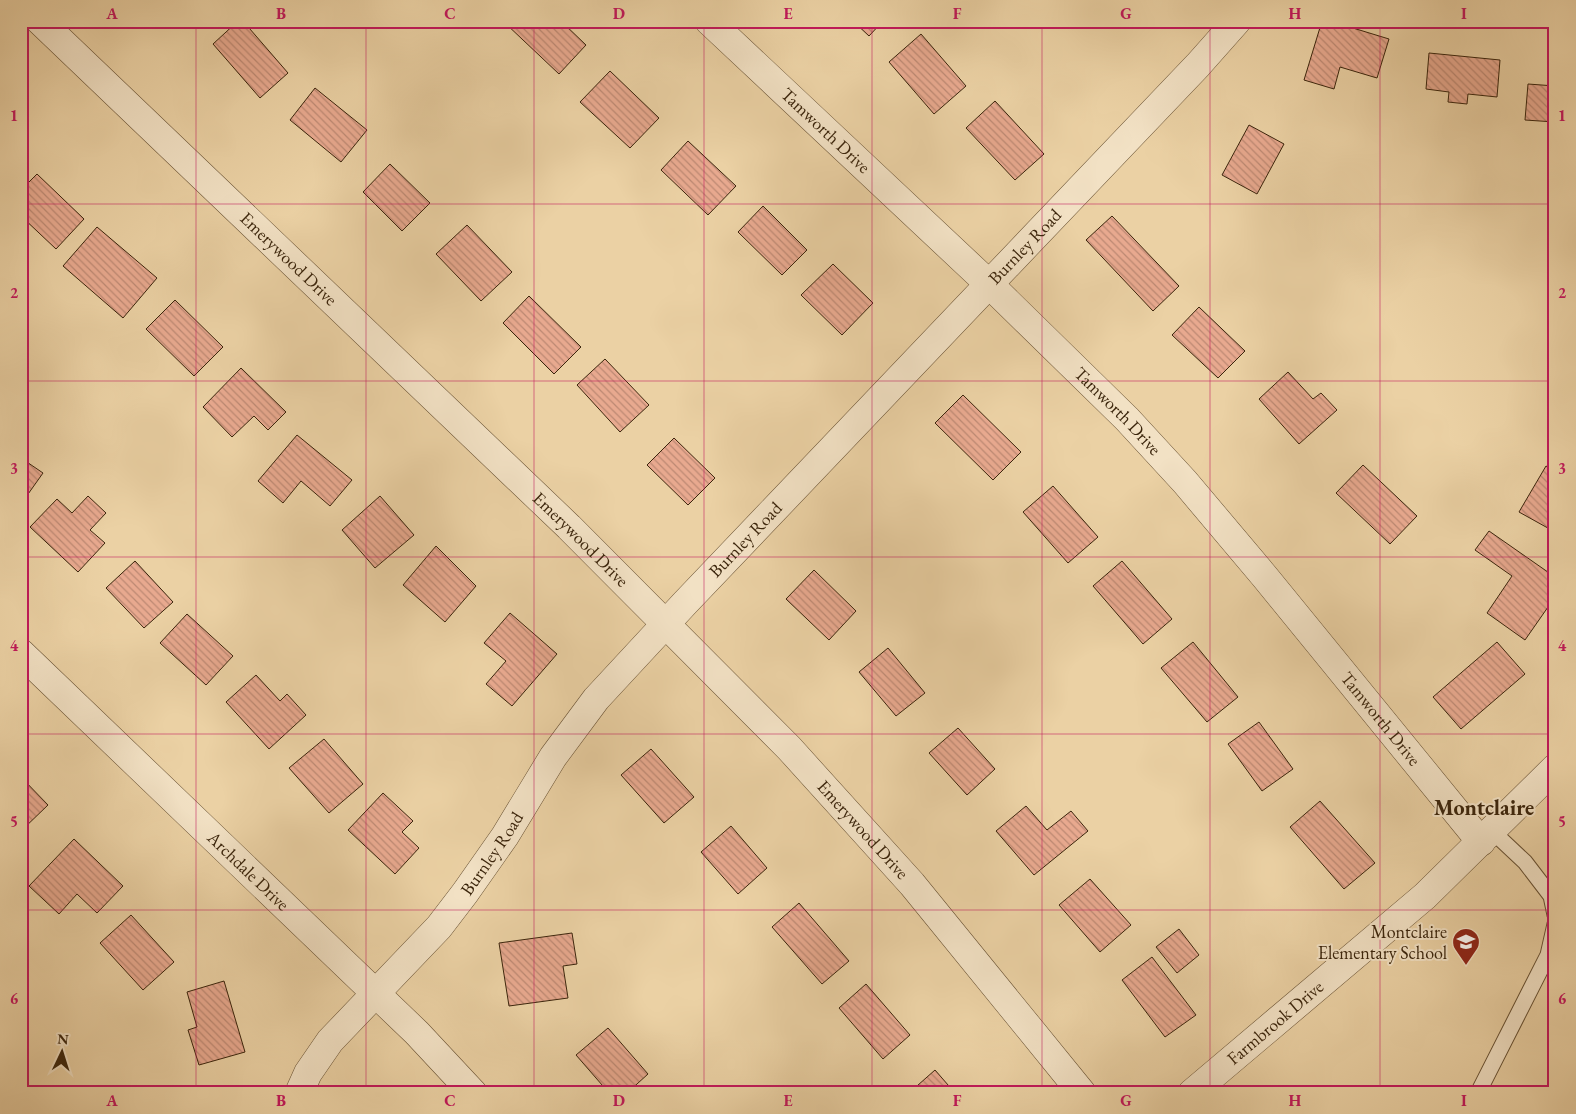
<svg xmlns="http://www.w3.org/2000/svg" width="1576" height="1114" font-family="'EB Garamond',serif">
  <defs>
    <pattern id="building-back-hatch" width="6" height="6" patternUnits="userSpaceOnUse" patternTransform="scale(1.25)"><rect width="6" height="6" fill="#e8a98f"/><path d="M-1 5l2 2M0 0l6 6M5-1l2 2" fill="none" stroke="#bd8973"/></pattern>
  </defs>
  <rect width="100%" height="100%" fill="#ebd1a4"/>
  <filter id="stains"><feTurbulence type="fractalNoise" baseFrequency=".004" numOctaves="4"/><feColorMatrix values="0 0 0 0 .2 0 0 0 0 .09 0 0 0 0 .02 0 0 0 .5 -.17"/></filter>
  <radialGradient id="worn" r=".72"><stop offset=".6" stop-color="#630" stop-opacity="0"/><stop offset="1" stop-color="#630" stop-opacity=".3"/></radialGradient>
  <g fill="url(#building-back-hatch)" stroke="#3b250c">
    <polygon points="238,21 243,21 288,73 260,98 213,44"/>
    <polygon points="507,21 561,21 586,45 559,74 505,23"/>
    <polygon points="853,21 883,21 869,36"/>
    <polygon points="1322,21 1330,21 1389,39 1377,78 1340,67 1334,89 1304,80"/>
    <polygon points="921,34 966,86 934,114 889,62"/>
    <polygon points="1429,53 1500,60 1497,97 1468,94 1467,104 1448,102 1449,92 1426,89"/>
    <polygon points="610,71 659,118 630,148 580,102"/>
    <polygon points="1528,84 1555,86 1555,122 1525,120"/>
    <polygon points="315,88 367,130 341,162 290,120"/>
    <polygon points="995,101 1044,154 1015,180 966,128"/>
    <polygon points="1249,125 1284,144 1257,194 1222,175"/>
    <polygon points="688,141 736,186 708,215 661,170"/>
    <polygon points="390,164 430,203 402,231 363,192"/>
    <polygon points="37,174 84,219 56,249 21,216 21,190"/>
    <polygon points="763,206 807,250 782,275 738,232"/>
    <polygon points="1112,216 1179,286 1153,311 1086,240"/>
    <polygon points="467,225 512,272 481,301 436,254"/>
    <polygon points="97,227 157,278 123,318 63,266"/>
    <polygon points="833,264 873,303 842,335 801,295"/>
    <polygon points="529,296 581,347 554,374 503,323"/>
    <polygon points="175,300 223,347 194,376 146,329"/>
    <polygon points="1199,307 1245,351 1218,378 1172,335"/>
    <polygon points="605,359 649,405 620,432 577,385"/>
    <polygon points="241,368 286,412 268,430 254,416 232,437 203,407"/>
    <polygon points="1288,372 1313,399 1321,393 1337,410 1299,444 1259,399"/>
    <polygon points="963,395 1021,452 993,480 935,423"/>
    <polygon points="297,435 352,480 330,506 301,481 283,503 258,481"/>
    <polygon points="674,438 715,478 688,505 647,465"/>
    <polygon points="21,458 43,473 21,504"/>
    <polygon points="1363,465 1417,516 1390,544 1336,493"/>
    <polygon points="1546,466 1555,471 1555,532 1519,512"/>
    <polygon points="1053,486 1098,537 1068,563 1023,512"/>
    <polygon points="88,496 106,513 90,530 105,543 78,572 30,527 57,499 72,513"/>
    <polygon points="380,496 414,535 375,568 342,530"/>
    <polygon points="1489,531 1555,577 1555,597 1525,640 1487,613 1512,576 1475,550"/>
    <polygon points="436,546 476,586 445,622 403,585"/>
    <polygon points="135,561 173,602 144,628 106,588"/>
    <polygon points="1122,561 1172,619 1143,644 1093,586"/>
    <polygon points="814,570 856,611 829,640 786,599"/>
    <polygon points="510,613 557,654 512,706 486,684 506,661 484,643"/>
    <polygon points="187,614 233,656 206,685 160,643"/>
    <polygon points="1193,642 1238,697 1207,722 1161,668"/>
    <polygon points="1497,642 1525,674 1461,729 1433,697"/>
    <polygon points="888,648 925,693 896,716 859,672"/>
    <polygon points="256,675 280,701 287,694 306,715 269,749 226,702"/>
    <polygon points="1259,722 1293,769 1262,791 1228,744"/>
    <polygon points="958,728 995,769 967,795 929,753"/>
    <polygon points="324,739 363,784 329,813 289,768"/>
    <polygon points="651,749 694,797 664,823 621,775"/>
    <polygon points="21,777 48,805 21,831"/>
    <polygon points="383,793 413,821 402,832 419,848 395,874 348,830"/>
    <polygon points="1320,801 1375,863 1344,889 1290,827"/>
    <polygon points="1026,806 1047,830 1071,811 1088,831 1034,875 996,831"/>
    <polygon points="731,826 767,868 738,894 701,852"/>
    <polygon points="74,839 123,886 97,913 77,894 59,914 29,886"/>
    <polygon points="1090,879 1131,925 1100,952 1059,905"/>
    <polygon points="799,903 849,961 822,984 772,927"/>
    <polygon points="131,915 174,962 143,990 100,943"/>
    <polygon points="1179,929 1199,955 1177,973 1156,947"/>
    <polygon points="572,933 577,964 563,966 568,998 509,1006 499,943"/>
    <polygon points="1152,957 1196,1015 1165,1037 1122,980"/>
    <polygon points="224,981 245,1052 199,1065 188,1030 197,1027 187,992"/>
    <polygon points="866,984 910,1035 883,1059 839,1008"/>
    <polygon points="608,1028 648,1074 627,1093 609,1093 576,1055"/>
    <polygon points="935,1070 955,1093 909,1093"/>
  </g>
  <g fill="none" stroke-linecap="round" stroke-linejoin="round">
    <defs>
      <g id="service">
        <polyline points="1492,831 1525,862 1551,896 1555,915"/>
        <polyline points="1478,1093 1548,955 1555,924"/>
      </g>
      <g id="minor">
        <path id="s1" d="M40,21l529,506 220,221 123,136 170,209"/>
        <path id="s2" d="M709,21l280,263 138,135 58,63 80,95 216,265"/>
        <path id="s3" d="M299,1093l9,-20 22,-32 109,-114 26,-34 40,-57 48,-79 43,-58 89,-96 513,-538 39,-44"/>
        <path id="s4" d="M1192,1093l233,-197 130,-128"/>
      </g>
      <g id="tertiary">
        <path id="s5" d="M21,653l396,380 56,60"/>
      </g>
    </defs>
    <use href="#service" stroke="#675032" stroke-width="17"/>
    <use href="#minor" stroke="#675032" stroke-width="29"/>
    <use href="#tertiary" stroke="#675032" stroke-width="29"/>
    <use href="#service" stroke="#f2e1c4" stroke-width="15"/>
    <use href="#minor" stroke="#f2e1c4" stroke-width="28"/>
    <use href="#tertiary" stroke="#f2e1c4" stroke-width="28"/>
  </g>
  <path fill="none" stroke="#c2185b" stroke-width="1" stroke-opacity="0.55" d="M196,21v1072M366,21v1072M534,21v1072M704,21v1072M872,21v1072M1042,21v1072M1210,21v1072M1380,21v1072M21,204h1534M21,381h1534M21,557h1534M21,734h1534M21,910h1534"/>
  <defs>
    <symbol id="school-pin" viewBox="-11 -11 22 30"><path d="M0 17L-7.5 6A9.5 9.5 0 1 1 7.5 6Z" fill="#8f2418" stroke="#f2e1c4"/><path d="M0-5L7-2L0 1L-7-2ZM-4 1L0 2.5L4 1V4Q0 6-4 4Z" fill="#fff"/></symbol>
  </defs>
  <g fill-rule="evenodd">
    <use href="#school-pin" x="1450" y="926" width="32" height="43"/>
  </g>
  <g text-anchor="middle" stroke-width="4" stroke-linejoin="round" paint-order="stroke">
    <g font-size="18" fill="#3b250c" stroke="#f2e1c4">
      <text dy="6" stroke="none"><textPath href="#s2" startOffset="160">Tamworth Drive</textPath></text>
      <text dy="6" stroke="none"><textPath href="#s3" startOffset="1119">Burnley Road</textPath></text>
      <text dy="6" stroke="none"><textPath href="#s1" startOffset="344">Emerywood Drive</textPath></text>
      <text dy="6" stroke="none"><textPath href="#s2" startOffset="565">Tamworth Drive</textPath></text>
      <text dy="6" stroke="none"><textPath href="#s1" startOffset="749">Emerywood Drive</textPath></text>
      <text dy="6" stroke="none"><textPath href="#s3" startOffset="714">Burnley Road</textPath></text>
      <text dy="6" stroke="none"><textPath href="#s2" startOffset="970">Tamworth Drive</textPath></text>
      <text dy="6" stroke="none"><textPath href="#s1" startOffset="1154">Emerywood Drive</textPath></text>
      <text dy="6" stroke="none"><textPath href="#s3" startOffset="309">Burnley Road</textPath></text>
      <text dy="6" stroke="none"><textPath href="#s5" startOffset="315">Archdale Drive</textPath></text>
      <text dy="6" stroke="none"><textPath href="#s4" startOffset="109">Farmbrook Drive</textPath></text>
    </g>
    <g font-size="18" fill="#3b250c" stroke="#f2e1c4" text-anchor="end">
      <text x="1447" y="938">Montclaire<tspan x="1447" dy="21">Elementary School</tspan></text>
    </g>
    <g font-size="22" font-weight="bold" fill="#3b250c" stroke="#f2e1c4">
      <text x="1484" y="815">Montclaire</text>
    </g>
  </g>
  <rect width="1576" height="1114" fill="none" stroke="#ebd1a4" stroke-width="55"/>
  <g transform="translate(62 1052) rotate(4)" stroke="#f2e1c4" stroke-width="4" paint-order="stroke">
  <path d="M0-4L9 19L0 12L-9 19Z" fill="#3b250c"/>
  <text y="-8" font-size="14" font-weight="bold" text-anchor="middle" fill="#3b250c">N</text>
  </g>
  <rect x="28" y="28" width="1520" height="1058" fill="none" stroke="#c2185b" stroke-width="2"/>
  <g font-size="16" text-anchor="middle" font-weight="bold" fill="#c2185b">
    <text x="112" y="19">A</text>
    <text x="281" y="19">B</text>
    <text x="450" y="19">C</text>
    <text x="619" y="19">D</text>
    <text x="788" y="19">E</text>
    <text x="957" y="19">F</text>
    <text x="1126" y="19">G</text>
    <text x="1295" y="19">H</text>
    <text x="1464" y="19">I</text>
    <text x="14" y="121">1</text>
    <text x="1562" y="121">1</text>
    <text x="14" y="298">2</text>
    <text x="1562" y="298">2</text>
    <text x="14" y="474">3</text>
    <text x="1562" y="474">3</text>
    <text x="14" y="651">4</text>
    <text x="1562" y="651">4</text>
    <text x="14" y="827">5</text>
    <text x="1562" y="827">5</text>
    <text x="14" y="1004">6</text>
    <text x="1562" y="1004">6</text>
    <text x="112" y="1106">A</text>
    <text x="281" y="1106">B</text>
    <text x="450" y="1106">C</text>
    <text x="619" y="1106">D</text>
    <text x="788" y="1106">E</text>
    <text x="957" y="1106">F</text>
    <text x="1126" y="1106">G</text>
    <text x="1295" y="1106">H</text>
    <text x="1464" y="1106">I</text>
  </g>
  <rect width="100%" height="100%" filter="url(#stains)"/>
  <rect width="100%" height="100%" fill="url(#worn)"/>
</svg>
